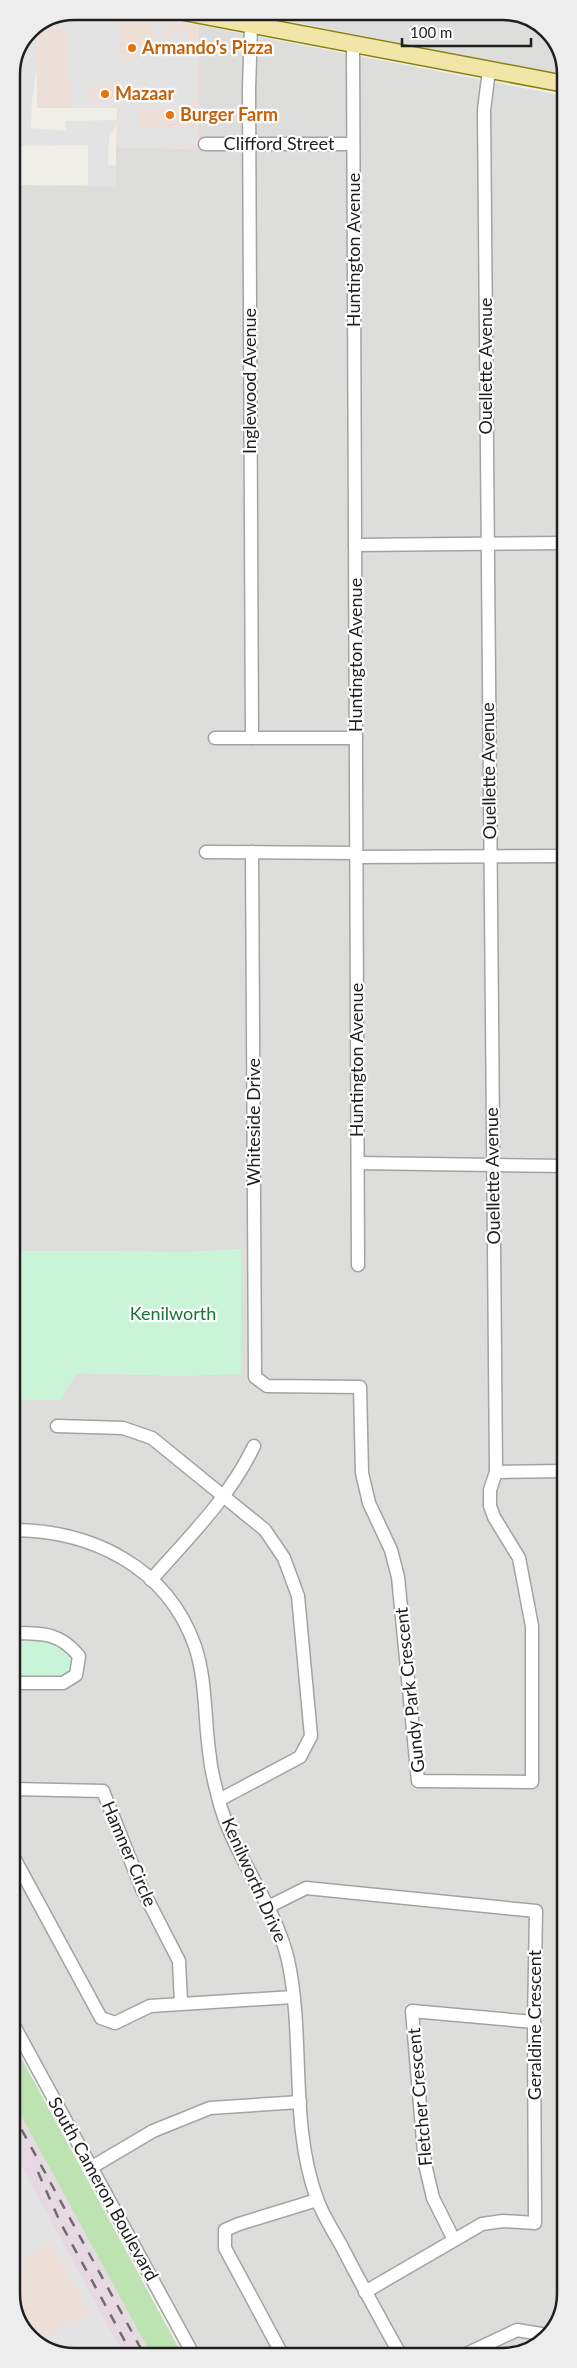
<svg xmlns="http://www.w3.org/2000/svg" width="577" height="2368" font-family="Lato,sans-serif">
  <rect width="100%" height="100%" fill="#efeee7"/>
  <g fill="#dddddc">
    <polygon points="237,11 511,12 547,29 565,62 565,76"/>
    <polygon points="199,25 565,96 566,2295 550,2335 515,2356 199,2356 12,2013 12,1399 60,1400 77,1373 187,1376 241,1249 192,1252 12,1251 11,185 116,186 116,147 199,149"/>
  </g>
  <g fill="#eeded8">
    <polygon points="74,11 125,11 199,25 199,149 116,147 117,108 37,108 37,69 13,69 30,29"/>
    <polygon points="12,2149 124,2356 69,2357 32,2341 12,2306"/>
  </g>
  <polygon fill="#e7d9e1" points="12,2099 152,2356 124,2356 12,2149"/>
  <polygon fill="#bde3b2" points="12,2041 183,2356 152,2356 12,2099"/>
  <g fill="#c9f4d7">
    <polygon points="241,1249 241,1374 187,1376 77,1373 60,1400 12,1399 12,1251 192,1252"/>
    <path d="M39,1639l20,7 14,11c-1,10 -1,16 -11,21l-45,-1 -5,-5v-30z"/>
  </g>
  <g fill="#e3e3e3" fill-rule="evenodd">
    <path d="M74,11l44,8 1,43h6l1,-4h18l1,-20h8l2,-21 11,2 -2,14 1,6 6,1 1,-8 15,2 1,6h9v61h-7v7l-52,1 1,19 58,-1 -1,19 -77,1 -1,-25 -9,16 -1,27h8v22l-28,-1v-41l-77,1v-73l19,-44 6,-2 1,42 -5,31 -1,28 35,3v-10l53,-1 -1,-12h-47v-26h-5v-53h-25l-1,-4zM112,78l7,1v22l-28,1 -1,-16h23z"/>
    <polygon points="12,2149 124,2356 69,2357 43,2345 40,2340 61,2328 61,2322 75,2321 89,2314 51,2242 12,2265 12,2229 21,2224 12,2210"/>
  </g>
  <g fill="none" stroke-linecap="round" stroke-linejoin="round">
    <defs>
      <g id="minor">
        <polyline points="251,25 249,89 252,738"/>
        <polyline points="353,44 358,1265"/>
        <polyline points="205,144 353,144"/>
        <polyline points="355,545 565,543"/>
        <polyline points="215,738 356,738"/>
        <polyline points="206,852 356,853"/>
        <polyline points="252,852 255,1377 267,1386 360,1387 362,1473 369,1503 391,1550 398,1577 418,1781 532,1782 532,1626 519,1558 494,1517 490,1506 490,1490 496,1472 484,110 489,70"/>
        <polyline points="356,857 565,856"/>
        <polyline points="358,1163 565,1166"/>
        <polyline points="57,1426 123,1428 152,1438 265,1530 284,1558 298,1596 311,1736 300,1757 219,1800"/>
        <polyline points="496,1472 565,1471"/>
        <path d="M12,1530c80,0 155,37 183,116 12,36 9,75 15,112 1,13 5,26 8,39 14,58 56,104 70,163 17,78 1,163 29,239 6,17 17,33 25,48 19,37 39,73 59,109"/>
        <path d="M151,1580c38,-43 78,-82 103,-134"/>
        <path d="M12,1633c29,0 47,-1 67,23l-3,19 -13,8h-43l-8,-4"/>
        <polyline points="12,1791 13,1789 103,1791 142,1889 179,1961 181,2003"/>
        <polyline points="12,1854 101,2018 115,2023 150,2006 293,1997"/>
        <polyline points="268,1907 306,1888 536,1911 534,2022 535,2223 503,2221 482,2224 365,2292"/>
        <polyline points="12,2022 194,2356"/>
        <polyline points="92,2167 153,2131 210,2108 300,2102"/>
        <polyline points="454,2240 433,2198 425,2164 412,2011 534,2022"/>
        <polyline points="283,2356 225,2248 225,2230 239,2224 317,2200"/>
        <polyline points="462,2356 517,2330 541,2334 542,2340"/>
      </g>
      <polyline id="major" points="179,11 565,84"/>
    </defs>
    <use href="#minor" stroke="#a3a3a3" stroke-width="15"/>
    <use href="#major" stroke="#8a8210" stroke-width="19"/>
    <use href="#minor" stroke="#fff" stroke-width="12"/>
    <use href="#major" stroke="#f2e5a8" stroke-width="16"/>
    <g stroke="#6d6d6d" stroke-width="2.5" stroke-dasharray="10 10" stroke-linecap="butt">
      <polyline points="12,2112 145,2356"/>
      <polyline points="38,2172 60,2222 133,2356"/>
    </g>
  </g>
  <g fill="#e8710a" stroke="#fff" stroke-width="2">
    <circle cx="132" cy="48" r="5"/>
    <circle cx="105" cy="94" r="5"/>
    <circle cx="170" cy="115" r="5"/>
  </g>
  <g text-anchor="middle" stroke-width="4.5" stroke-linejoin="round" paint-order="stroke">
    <g font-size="18" font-weight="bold" fill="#c56008" stroke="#fff" text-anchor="start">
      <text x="142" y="54">Armando's Pizza</text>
      <text x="115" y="100">Mazaar</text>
      <text x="180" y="121">Burger Farm</text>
    </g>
    <g font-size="18" fill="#1f1f1f" stroke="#fff">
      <text x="279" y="150">Clifford Street</text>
      <text transform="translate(354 250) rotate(-90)" y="6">Huntington Avenue</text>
      <text transform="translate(486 366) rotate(-90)" y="6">Ouellette Avenue</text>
      <text transform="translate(250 381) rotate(-90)" y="6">Inglewood Avenue</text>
      <text transform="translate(356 655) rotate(-90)" y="6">Huntington Avenue</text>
      <text transform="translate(489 771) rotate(-91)" y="6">Ouellette Avenue</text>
      <text transform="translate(357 1060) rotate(-90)" y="6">Huntington Avenue</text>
      <text transform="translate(254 1122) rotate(-90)" y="6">Whiteside Drive</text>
      <text transform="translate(493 1176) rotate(-91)" y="6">Ouellette Avenue</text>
      <text transform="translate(410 1690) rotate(-96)" y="6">Gundy Park Crescent</text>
      <text transform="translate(129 1854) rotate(67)" y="6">Hamner Circle</text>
      <text transform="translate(254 1880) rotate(66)" y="6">Kenilworth Drive</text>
      <text transform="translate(535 2025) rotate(-90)" y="6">Geraldine Crescent</text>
      <text transform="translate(420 2097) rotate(-95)" y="6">Fletcher Crescent</text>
      <text transform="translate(103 2189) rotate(61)" y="6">South Cameron Boulevard</text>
    </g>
    <g font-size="18" fill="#187337" stroke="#fff">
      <text x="173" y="1320">Kenilworth</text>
    </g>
  </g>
  <path d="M0 0H577V2368H0ZM74 20H503A54 54 0 0 1 557 74V2294A54 54 0 0 1 503 2348H74A54 54 0 0 1 20 2294V74A54 54 0 0 1 74 20Z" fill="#ededed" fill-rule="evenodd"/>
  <path fill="none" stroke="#1f1f1f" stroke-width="2.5" d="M74 20H503A54 54 0 0 1 557 74V2294A54 54 0 0 1 503 2348H74A54 54 0 0 1 20 2294V74A54 54 0 0 1 74 20Z"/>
  <path d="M402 38v8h129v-8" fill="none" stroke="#1f1f1f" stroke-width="2.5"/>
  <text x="410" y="38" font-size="15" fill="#1f1f1f" stroke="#ffffff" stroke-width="4" paint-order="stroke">100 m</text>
</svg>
